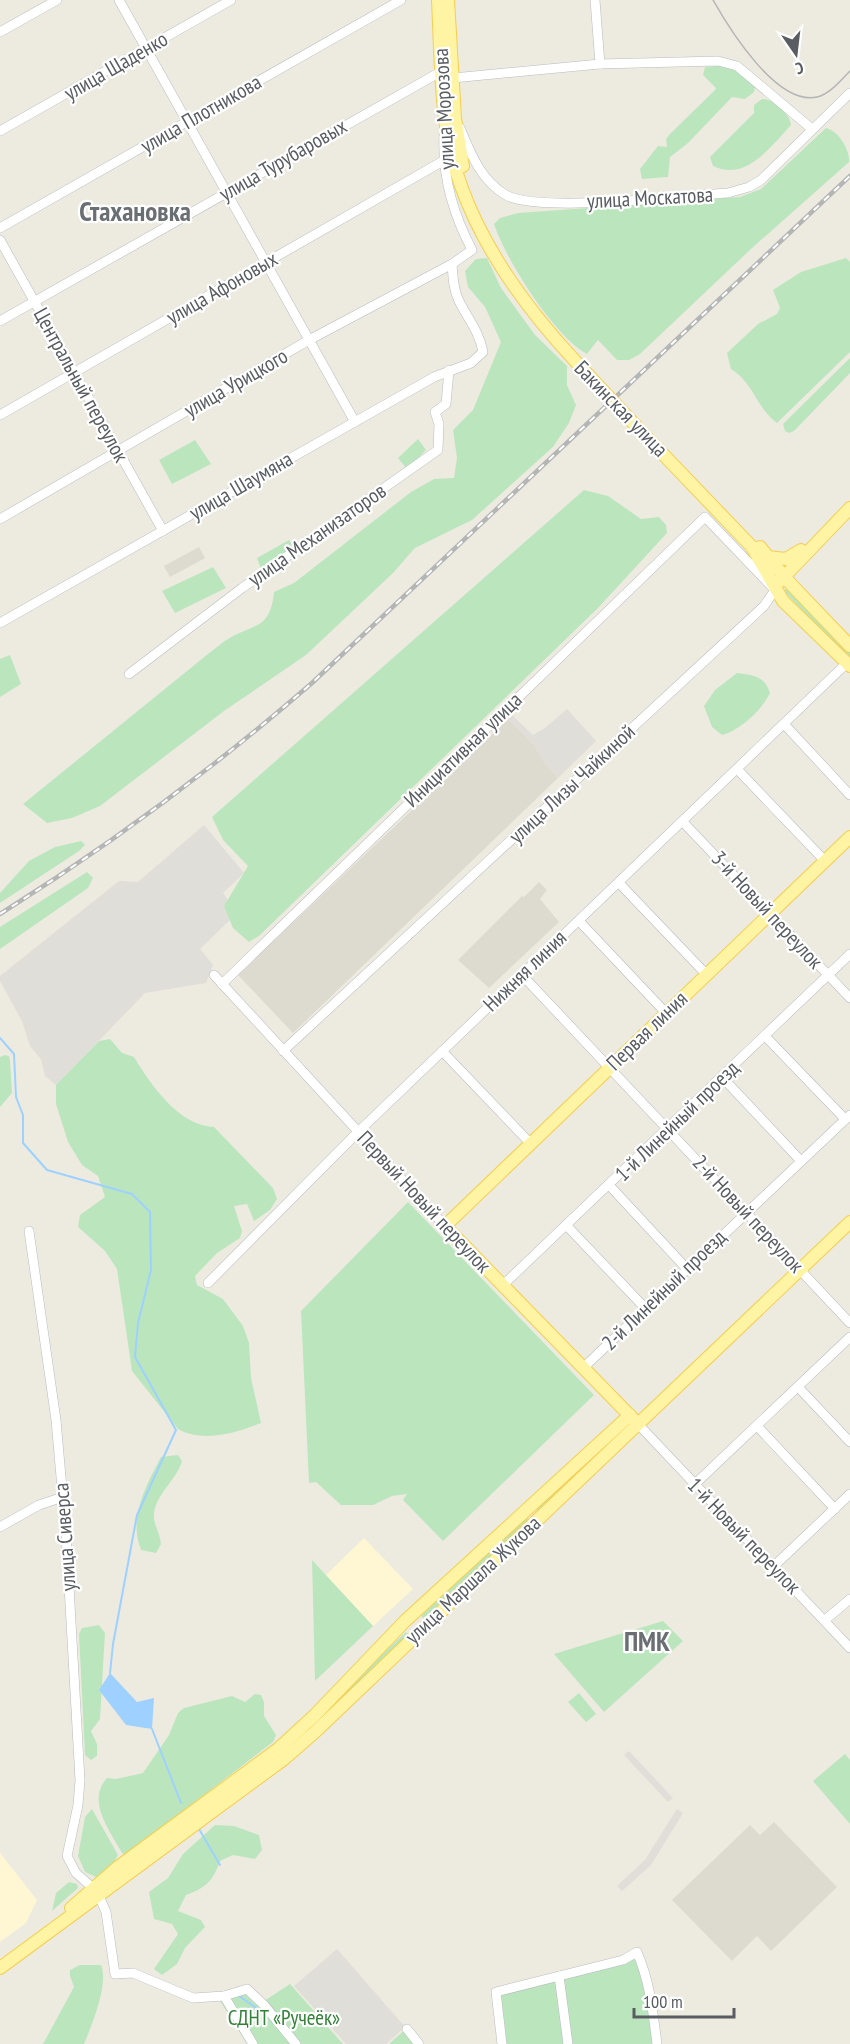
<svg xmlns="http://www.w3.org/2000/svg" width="850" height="2044" font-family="'PT Sans Narrow',sans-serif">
  <rect width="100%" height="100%" fill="#edebe0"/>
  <g fill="#fff7d3">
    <polygon points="364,1538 413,1589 373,1626 325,1576"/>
    <polygon points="0,1853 37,1900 26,1923 0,1942"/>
  </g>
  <g fill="#e0ded8">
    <polygon points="567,709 596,741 558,778 545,764 534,745 508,719 512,715 533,735 545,728"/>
    <polygon points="204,825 244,873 223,893 237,913 200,949 213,965 206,983 145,993 56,1085 45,1076 41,1059 30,1046 22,1021 0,981 0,976 119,881 138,882"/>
    <polygon points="629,1751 673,1798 668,1802 624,1755"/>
    <polygon points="677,1809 683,1813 651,1865 622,1891 617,1886 645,1860"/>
    <polygon points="337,1949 405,2027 386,2044 346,2044 294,1986"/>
  </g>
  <g fill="#dddacf">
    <polygon points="199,547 205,558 170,577 164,566"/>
    <polygon points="508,719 534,745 545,764 558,778 293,1033 238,975"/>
    <polygon points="539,882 547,890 540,899 559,922 489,988 458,960 522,896 524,897"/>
    <polygon points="774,1822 837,1887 771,1951 757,1936 732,1961 672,1900 750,1825 760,1835"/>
  </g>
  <g fill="#bbe6bd">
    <polygon points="729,65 755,87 754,92 745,99 732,97 688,143 670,157 668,177 642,179 640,169 658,146 667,147 666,139 670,134 715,90 716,88 703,75 705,67"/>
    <path d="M762,99c11,-1 29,16 29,26 -20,22 -46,57 -78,41l-3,-9 44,-44v-8z"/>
    <path d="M826,128c13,3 24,22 23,34l-97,86 -112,106 -11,6h-12l-19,-20 -11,14c-33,-18 -81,-94 -93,-130l6,-6 18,-5 222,-16 21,-8z"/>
    <path d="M487,258l14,30 34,47 32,31v19l9,20 -7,18 -16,24 -81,73 -57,28 -22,25 -87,82 -82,56 -124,95 -28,12 -25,5 -24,-19 185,-150c7,-5 13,-11 20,-15 27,-16 42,-9 46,-47l20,-9 117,-91 23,-13 20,-1 3,-20 -4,-28 20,-20 28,-68 -16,-35 -17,-20 -3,-16 11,-12z"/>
    <path d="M846,258l4,4v90l-73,71c-20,-14 -24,-41 -46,-54l-4,-16 31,-29 19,-10 3,-6 -7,-18 28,-18z"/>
    <polygon points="850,358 850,373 794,431 789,433 785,431 783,424"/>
    <polygon points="418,439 426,450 407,469 398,458"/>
    <polygon points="195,440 211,464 172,484 159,460"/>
    <polygon points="584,490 608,496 641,519 659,517 666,525 667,533 598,608 259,936 249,942 233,928 224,906 248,866 223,840 212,817"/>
    <polygon points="289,540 294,548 261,569 257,558"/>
    <polygon points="213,567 226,588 175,613 162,591"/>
    <polygon points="788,587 850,653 850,660 784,591"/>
    <polygon points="10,655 21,684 0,697 0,659"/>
    <path d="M737,673c16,2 28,3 33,20 -8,17 -31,38 -48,42l-10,-8 -8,-21 11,-16z"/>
    <polygon points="81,841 85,845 79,851 0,903 0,893 29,861 55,847"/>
    <polygon points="87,872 93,878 88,888 0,949 0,927"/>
    <path d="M110,1039l12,14 12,4c17,28 45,69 80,70l59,61 4,11 -7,11 -16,11 -7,-17 -13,2 8,25 -2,7 -23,15 -22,23 2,9 26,14 20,27 6,17 2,35 10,45c-25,10 -59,20 -83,6l-46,-58 -15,-102 -12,-18 -27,-24 2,-12 25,-18 -7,-21 -16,-11 -14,-23 -12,-38v-19l43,-44z"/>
    <polygon points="5,1055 9,1056 10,1060 12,1093 0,1107 0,1057"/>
    <polygon points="408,1202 594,1395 443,1541 403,1500 407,1494 392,1496 373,1505 341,1505 316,1482 309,1483 301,1311"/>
    <polygon points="618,1430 622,1435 540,1514 535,1507"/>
    <path d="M178,1455l4,6c-5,19 -28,34 -28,55 0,10 6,17 7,28l-5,9 -15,-3c-13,-32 5,-64 20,-93z"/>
    <polygon points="526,1517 531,1522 426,1621 421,1616"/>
    <polygon points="312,1560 373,1626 315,1681"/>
    <polygon points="663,1621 683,1641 604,1712 554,1654"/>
    <polygon points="99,1625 105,1633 100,1719 91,1731 97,1744 97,1756 91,1760 85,1755 79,1634 82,1628"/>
    <polygon points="406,1632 410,1636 312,1728 279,1756 307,1724"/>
    <polygon points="579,1693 596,1714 586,1722 568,1702"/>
    <path d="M255,1694l6,1 3,7v14l12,19 -3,7 -147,113 -4,-2c-12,-22 -36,-52 -15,-75l9,1 27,-6 26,-38 9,-22 6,-5 48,-12 13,6z"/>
    <polygon points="845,1754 850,1760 850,1824 813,1781"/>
    <polygon points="92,1809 118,1855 111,1867 96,1877 85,1872 78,1856 85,1817"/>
    <path d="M215,1825l19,1 25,9 3,15 -7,9 -22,-4 -13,6c-7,20 -14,27 -34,34l-8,16 23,9 4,7 -20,21 -8,16 -15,11 -8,-6 24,-35 -6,-10 -18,-5 -5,-27 19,-14 15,-24z"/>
    <polygon points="69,1882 77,1884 78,1888 52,1911 56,1893"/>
    <polygon points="636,1954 657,2044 499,2044 493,1994"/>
    <path d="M80,1965h21c8,19 -9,60 -17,79h-41l31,-57 -4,-11v-6z"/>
    <polygon points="290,1984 343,2044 247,2044 217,1996 244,1989 261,2003"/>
    <polygon points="408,2027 424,2044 389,2044"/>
  </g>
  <polygon fill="#9ed1ff" points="110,1673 137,1702 154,1698 152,1729 126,1725 99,1690"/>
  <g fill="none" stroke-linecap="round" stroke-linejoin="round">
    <g stroke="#9ed1ff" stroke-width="2">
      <polyline points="0,1038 14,1054 16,1097 23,1115 23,1143 47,1170 132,1194 150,1212 151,1270 138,1323 135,1357 176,1430 137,1515 113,1644 110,1673"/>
      <polyline points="152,1729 181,1803"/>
      <polyline points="199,1829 220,1865"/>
      <polyline points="239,1996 268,2016"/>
    </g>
    <defs>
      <g id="minor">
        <polyline points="119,0 355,422"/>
        <polyline points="595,0 600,64"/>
        <polyline points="0,32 57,0"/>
        <polyline points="453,78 600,64 718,61 737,66 812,129"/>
        <path d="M460,128c10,24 21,53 46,67 31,18 178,1 222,-2l21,-6 12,-7 89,-87"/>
        <polyline points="0,131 231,0"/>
        <polyline points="0,228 401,0"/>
        <polyline points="0,240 163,531"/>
        <polyline points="0,321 442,71"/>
        <polyline points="0,415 443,161"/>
        <path d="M0,519l309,-179 143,-76 20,-14c-19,-36 -30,-73 -28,-114"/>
        <path d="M0,623l434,-246 37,-14 12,-11c-4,-21 -15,-33 -24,-51 -6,-12 -6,-25 -7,-37"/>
        <polyline points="129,674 242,588 438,450 439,424 435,412 446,404 449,370"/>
        <polyline points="784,724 850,795"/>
        <polyline points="737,769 825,861"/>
        <polyline points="683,822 850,998"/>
        <polyline points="619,883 706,974"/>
        <polyline points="579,921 666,1013"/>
        <polyline points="214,975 445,1226"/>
        <polyline points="522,975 850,1323"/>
        <polyline points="222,984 705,517 775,590 764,606 283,1051"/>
        <polyline points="765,1036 845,1119"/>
        <polyline points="442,1051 530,1143"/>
        <polyline points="722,1077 801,1161"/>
        <polyline points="609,1185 687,1269"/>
        <polyline points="567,1226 645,1308"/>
        <polyline points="29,1231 56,1420 66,1534 80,1780 78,1805 67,1856 76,1873 93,1888"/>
        <polyline points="208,1283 358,1132 847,663"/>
        <polyline points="502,1286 850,954"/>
        <polyline points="583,1368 850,1115"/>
        <polyline points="798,1387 850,1442"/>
        <polyline points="638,1424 850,1648"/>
        <polyline points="757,1426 835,1509"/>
        <polyline points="695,1484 850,1337"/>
        <polyline points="0,1527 39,1505 63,1497"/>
        <polyline points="773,1567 850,1494"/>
        <polyline points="825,1620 850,1599"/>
        <polyline points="99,1896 106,1912 115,1974 133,1973 193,1998 224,1996 247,1989 264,2005 296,2044"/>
        <polyline points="559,1976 568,2044"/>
        <polyline points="224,1996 253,2044"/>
        <polyline points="407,2029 419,2044"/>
        <path d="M502,2044l-6,-52 127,-32 14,-8c13,30 16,60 20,92"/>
      </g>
      <g id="major">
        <path d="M438,0c2,39 2,80 7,119 11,94 70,178 133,245"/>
        <polyline points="448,0 455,118 463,166"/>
        <polyline points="636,426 752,547 783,601 850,666"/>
        <polyline points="760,547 787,580 850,646"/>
        <polyline points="767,557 786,559 801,550"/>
        <polyline points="780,581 850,508"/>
        <polyline points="638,1424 445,1226 850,837"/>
        <polyline points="71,1908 118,1867 278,1749 314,1716 405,1621 630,1415"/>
        <polyline points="0,1968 284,1759 315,1732 850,1222"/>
      </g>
    </defs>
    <use href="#minor" stroke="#b8bbc0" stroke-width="10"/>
    <use href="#major" stroke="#f5ce51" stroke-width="14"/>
    <use href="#minor" stroke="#fff" stroke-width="9"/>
    <use href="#major" stroke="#fff4a3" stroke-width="12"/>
    <path stroke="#b4b5b5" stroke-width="1.5" d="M713,0c17,30 64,106 104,97 13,-3 24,-17 33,-26"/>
    <defs>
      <path id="rail" d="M0,914c110,-69 214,-146 312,-231l538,-507"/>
    </defs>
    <use href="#rail" stroke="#b4b5b5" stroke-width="4.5"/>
    <use href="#rail" stroke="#fff" stroke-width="2" stroke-dasharray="7" stroke-linecap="butt"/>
    <defs>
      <polyline id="major-bridge" points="578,364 636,426"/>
    </defs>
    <use href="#major-bridge" stroke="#f5ce51" stroke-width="14" stroke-linecap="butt"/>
    <use href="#major-bridge" stroke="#fff4a3" stroke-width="12"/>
  </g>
  <g text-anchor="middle" stroke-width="4.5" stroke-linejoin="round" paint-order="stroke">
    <g font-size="21" fill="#595d62" stroke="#fff">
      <text transform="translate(116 66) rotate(-30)" y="7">улица Щаденко</text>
      <text transform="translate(444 109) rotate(-93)" y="7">улица Морозова</text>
      <text transform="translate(201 114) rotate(-30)" y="7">улица Плотникова</text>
      <text transform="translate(283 160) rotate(-30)" y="7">улица Турубаровых</text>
      <text transform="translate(650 198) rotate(-3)" y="7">улица Москатова</text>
      <text transform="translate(222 288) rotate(-30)" y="7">улица Афоновых</text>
      <text transform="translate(236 383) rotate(-30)" y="7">улица Урицкого</text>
      <text transform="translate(81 385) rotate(61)" y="7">Центральный переулок</text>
      <text transform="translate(621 409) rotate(46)" y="7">Бакинская улица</text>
      <text transform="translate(241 486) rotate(-30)" y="7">улица Шаумяна</text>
      <text transform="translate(317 535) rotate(-35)" y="7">улица Механизаторов</text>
      <text transform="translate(463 750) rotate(-44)" y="7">Инициативная улица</text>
      <text transform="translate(572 784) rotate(-43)" y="7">улица Лизы Чайкиной</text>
      <text transform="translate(767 910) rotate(47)" y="7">3-й Новый переулок</text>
      <text transform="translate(525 971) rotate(-44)" y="7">Нижняя линия</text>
      <text transform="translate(647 1031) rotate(-44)" y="7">Первая линия</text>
      <text transform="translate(677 1121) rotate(-44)" y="7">1-й Линейный проезд</text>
      <text transform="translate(424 1202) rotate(47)" y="7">Первый Новый переулок</text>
      <text transform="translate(748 1214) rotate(47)" y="7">2-й Новый переулок</text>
      <text transform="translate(664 1290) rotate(-44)" y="7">2-й Линейный проезд</text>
      <text transform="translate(744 1536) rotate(46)" y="7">1-й Новый переулок</text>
      <text transform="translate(65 1537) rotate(-94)" y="7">улица Сиверса</text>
      <text transform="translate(473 1580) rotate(-43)" y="7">улица Маршала Жукова</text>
    </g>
    <g font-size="21" fill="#318238" stroke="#fff">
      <text x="284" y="2025">СДНТ «Ручеёк»</text>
    </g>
    <g font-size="27" font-weight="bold" fill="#6a6f74" stroke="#fff">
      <text x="135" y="221">Стахановка</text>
      <text x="647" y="1651">ПМК</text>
    </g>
  </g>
  <g transform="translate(796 54) rotate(166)" stroke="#ffffff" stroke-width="4.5" paint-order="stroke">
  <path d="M0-4.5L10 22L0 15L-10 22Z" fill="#595d62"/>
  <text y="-9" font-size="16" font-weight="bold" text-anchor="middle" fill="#595d62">С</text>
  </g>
  <path d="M634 2008v9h100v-9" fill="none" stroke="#595d62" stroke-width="3"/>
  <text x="643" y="2008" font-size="18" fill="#595d62" stroke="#ffffff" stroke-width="4.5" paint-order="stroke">100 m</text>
</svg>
